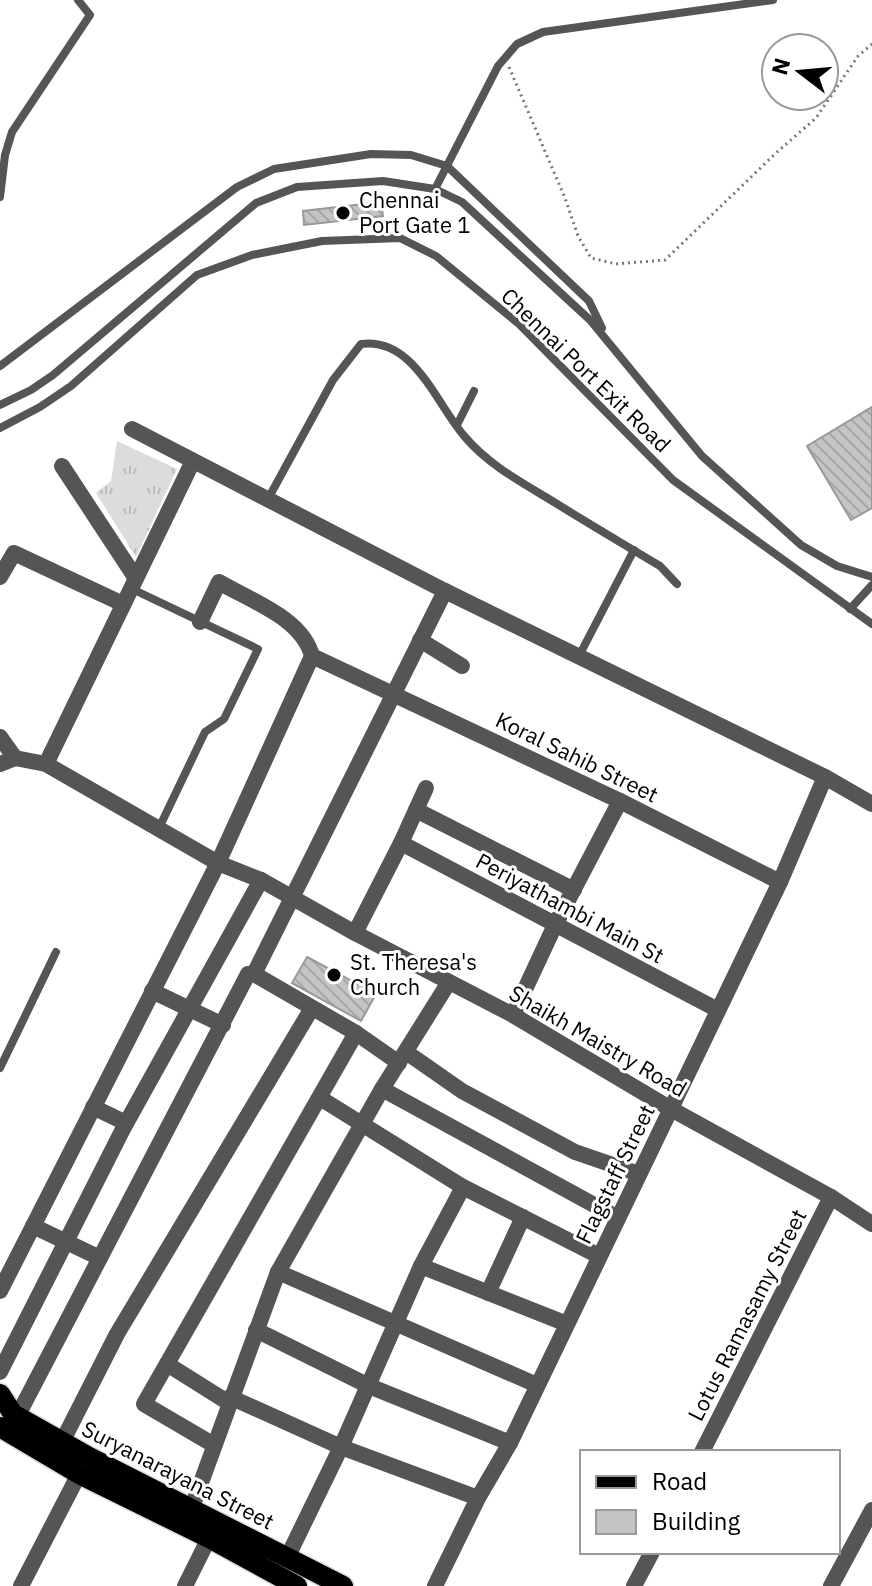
<svg xmlns="http://www.w3.org/2000/svg" width="872" height="1586" font-family="'IBM Plex Sans',sans-serif">
  <defs>
    <pattern id="park-tufts" width="24" height="20" patternUnits="userSpaceOnUse" patternTransform="scale(2)"><rect width="24" height="20" fill="#dcdcdc"/><path d="M3 7l-1-3M5 7V3M7 7l1-3M15 17l-1-3M17 17v-4M19 17l1-3" fill="none" stroke="#bbb"/></pattern>
    <pattern id="building-back-hatch" width="6" height="6" patternUnits="userSpaceOnUse" patternTransform="scale(2)"><rect width="6" height="6" fill="#c4c4c4"/><path d="M-1 5l2 2M0 0l6 6M5-1l2 2" fill="none" stroke="#a7a7a7"/></pattern>
  </defs>
  <rect width="100%" height="100%" fill="#fff"/>
  <polygon fill="url(#park-tufts)" points="117,441 177,469 136,557 96,493 111,481"/>
  <g fill="url(#building-back-hatch)" stroke="#999" stroke-width="2">
    <polygon points="381,202 383,216 304,225 303,211"/>
    <polygon points="872,407 872,508 851,520 807,446"/>
    <polygon points="307,957 376,994 361,1021 292,983"/>
  </g>
  <g fill="none" stroke-linecap="round" stroke-linejoin="round">
    <defs>
      <g id="primary">
        <polyline points="0,1394 13,1414 89,1457 343,1586"/>
        <polyline points="0,1427 79,1474 209,1538 297,1586"/>
      </g>
    </defs>
    <use href="#primary" stroke="#dbdbdb" stroke-width="23"/>
    <polyline stroke="#777" stroke-width="3" stroke-dasharray="2 4" stroke-linecap="butt" points="509,67 565,198 578,236 591,258 616,264 665,260 776,153 816,118 858,56 872,44"/>
    <g stroke="#555" stroke-width="8">
      <polyline points="435,189 498,66 517,44 543,32 773,0"/>
      <polyline points="0,197 5,155 12,132 90,15 78,0"/>
      <polyline points="0,366 237,187 274,169 371,154 411,155 447,166 589,301 602,328"/>
      <polyline points="0,405 31,390 53,375 256,203 297,187 383,181 435,189 462,202 590,320 702,456 801,545 837,566 872,577"/>
      <polyline points="457,425 474,391"/>
      <polyline points="0,428 40,407 71,386 197,275 252,255 322,241 400,238 436,256 519,324 673,480 872,624"/>
      <path d="M268,499l65,-119 28,-36c53,-7 75,60 104,93 23,27 54,44 84,62 37,23 74,45 111,67l17,18"/>
      <polyline points="130,588 258,649 224,719 205,732 159,828"/>
      <polyline points="850,609 872,585"/>
      <polyline points="579,656 634,550"/>
      <polyline points="0,1068 56,952"/>
    </g>
    <g stroke="#555" stroke-width="16">
      <polyline points="132,429 445,591 825,777 872,804"/>
      <polyline points="62,466 135,577"/>
      <polyline points="0,577 14,553 123,604"/>
      <polyline points="420,640 462,666"/>
      <polyline points="312,656 620,801 780,882"/>
      <polyline points="0,737 15,758"/>
      <polyline points="0,764 15,758 46,764 218,863 261,880 355,933 513,1015 671,1109 831,1197 872,1224"/>
      <polyline points="46,764 193,461"/>
      <polyline points="416,810 574,890"/>
      <polyline points="401,843 718,1010"/>
      <polyline points="355,933 401,843 426,788"/>
      <polyline points="254,974 356,1033 399,1063"/>
      <polyline points="152,991 223,1025"/>
      <polyline points="513,1015 555,925 620,801"/>
      <polyline points="406,1052 462,1091 575,1152 639,1174"/>
      <polyline points="382,1089 618,1218"/>
      <polyline points="320,1098 463,1187 599,1256"/>
      <polyline points="93,1107 126,1123"/>
      <polyline points="33,1226 100,1258"/>
      <polyline points="421,1266 567,1324"/>
      <polyline points="278,1272 537,1385"/>
      <path d="M0,1291l218,-428 94,-207c-10,-38 -61,-55 -93,-74l-19,40"/>
      <polyline points="488,1293 523,1217"/>
      <polyline points="256,1330 369,1386 510,1443"/>
      <polyline points="167,1364 229,1403"/>
      <polyline points="0,1372 124,1127 261,880"/>
      <polyline points="230,1397 341,1447 478,1498"/>
      <polyline points="17,1417 248,974 254,974 445,591"/>
      <polyline points="62,1442 117,1334 312,1008"/>
      <polyline points="214,1445 144,1404 356,1033"/>
      <polyline points="702,1452 831,1197"/>
      <polyline points="191,1510 278,1272 382,1089 449,982"/>
      <polyline points="287,1558 341,1447 421,1266 463,1187"/>
      <polyline points="21,1586 79,1474"/>
      <polyline points="185,1586 209,1538"/>
      <polyline points="435,1586 478,1498 510,1443 780,882 825,777"/>
      <polyline points="634,1586 652,1552"/>
      <polyline points="831,1586 872,1510"/>
    </g>
    <use href="#primary" stroke="#000" stroke-width="20"/>
  </g>
  <g fill="#000" stroke="#fff" stroke-width="3">
    <circle cx="343" cy="213" r="8"/>
    <circle cx="334" cy="975" r="8"/>
  </g>
  <g text-anchor="middle" stroke-width="6" stroke-linejoin="round" paint-order="stroke">
    <g font-size="22" fill="#000" stroke="#fff" text-anchor="start">
      <text x="359" y="208">Chennai<tspan x="359" dy="25">Port Gate 1</tspan></text>
      <text x="350" y="970">St. Theresa's<tspan x="350" dy="25">Church</tspan></text>
    </g>
    <g font-size="22" fill="#000" stroke="#fff">
      <text transform="translate(586 370) rotate(44)" y="8">Chennai Port Exit Road</text>
      <text transform="translate(577 757) rotate(26)" y="8">Koral Sahib Street</text>
      <text transform="translate(570 908) rotate(28)" y="8">Periyathambi Main St</text>
      <text transform="translate(598 1041) rotate(30)" y="8">Shaikh Maistry Road</text>
      <text transform="translate(615 1174) rotate(-64)" y="8">Flagstaff Street</text>
      <text transform="translate(747 1315) rotate(-63)" y="8">Lotus Ramasamy Street</text>
      <text transform="translate(178 1475) rotate(27)" y="8">Suryanarayana Street</text>
    </g>
  </g>
  <rect x="580" y="1450" width="260" height="104" fill="#ffffff" stroke="#999999" stroke-width="2"/>
  <rect x="596" y="1476" width="40" height="12" fill="#000000" stroke="#999999" stroke-width="2"/>
  <text x="652" y="1490" font-size="24" fill="#000000">Road</text>
  <rect x="596" y="1510" width="40" height="24" fill="#c4c4c4" stroke="#999999" stroke-width="2"/>
  <text x="652" y="1530" font-size="24" fill="#000000">Building</text>
  <g transform="translate(800 72) rotate(286)"><circle r="38" fill="#ffffff" stroke="#999999" stroke-width="2"/>
  <path d="M0-6L14 30L0 20L-14 30Z" fill="#000000"/>
  <text y="-12" font-size="22" font-weight="bold" text-anchor="middle" fill="#000000">N</text>
  </g>
</svg>
